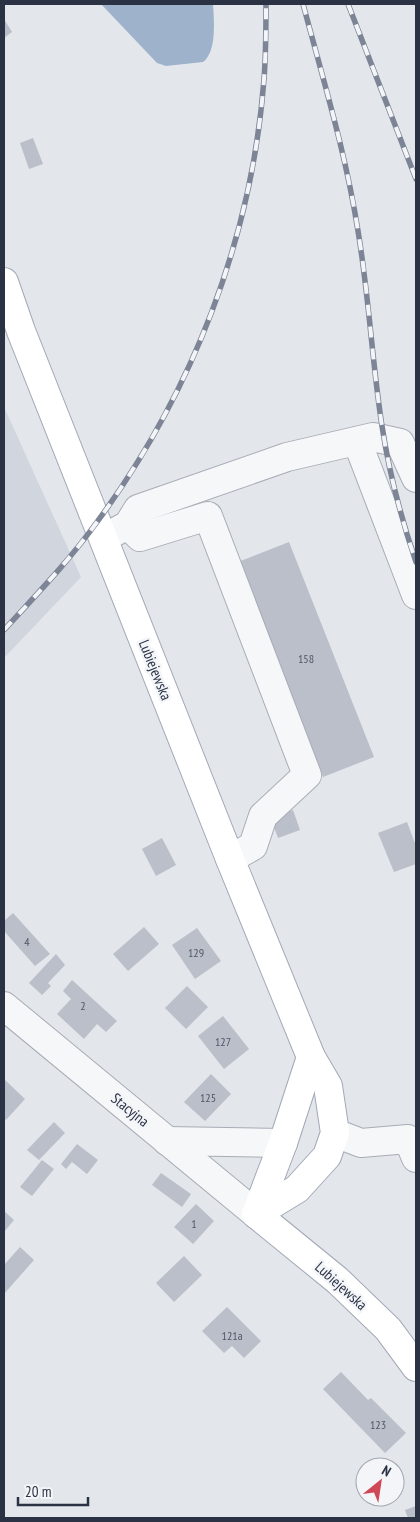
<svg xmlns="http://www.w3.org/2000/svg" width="420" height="1522" font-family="'PT Sans Narrow',sans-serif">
  <rect width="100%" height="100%" fill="#e3e6eb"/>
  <polygon fill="#d1d5dd" points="4,407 81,577 4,658"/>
  <path fill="#9eb2cb" d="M101,4h112c1,16 4,48 -10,58l-37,4 -9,-3z"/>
  <g fill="#babfc9">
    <polygon points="4,19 12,32 4,38"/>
    <polygon points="33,138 43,164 29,169 20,143"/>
    <polygon points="289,542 374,757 323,777 238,562"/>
    <polygon points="293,810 300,830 278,838 271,819"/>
    <polygon points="407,822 416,846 416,864 394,872 378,833"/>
    <polygon points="162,838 176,865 156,876 142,849"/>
    <polygon points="13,913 50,954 35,966 4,931 4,921"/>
    <polygon points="144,927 159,944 128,971 113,954"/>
    <polygon points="197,928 221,961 195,979 172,945"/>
    <polygon points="56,954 65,965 48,983 51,986 42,995 29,983"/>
    <polygon points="72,980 117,1021 106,1032 97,1024 84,1039 57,1014 71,999 63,991"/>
    <polygon points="187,986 208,1007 186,1029 165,1008"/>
    <polygon points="223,1016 249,1049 224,1069 198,1036"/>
    <polygon points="211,1074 231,1094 205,1121 184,1102"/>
    <polygon points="4,1079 25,1099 6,1120 4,1118"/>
    <polygon points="54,1122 65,1133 39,1160 27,1150"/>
    <polygon points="77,1144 98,1160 87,1174 72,1162 66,1169 61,1164"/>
    <polygon points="42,1160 54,1169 32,1196 20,1187"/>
    <polygon points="161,1173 191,1194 182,1207 152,1185"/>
    <polygon points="196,1204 214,1221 193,1244 174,1227"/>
    <polygon points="4,1211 14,1220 4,1232"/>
    <polygon points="20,1247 34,1260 4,1294 4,1265"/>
    <polygon points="184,1256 202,1275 174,1302 156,1283"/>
    <polygon points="227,1307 261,1341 244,1358 232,1346 224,1353 202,1331"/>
    <polygon points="341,1372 368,1400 371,1398 406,1433 385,1453 323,1389"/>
    <polygon points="416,1506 416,1518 408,1518 405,1510"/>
  </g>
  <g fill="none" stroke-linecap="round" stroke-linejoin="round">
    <defs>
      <g id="minor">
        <polyline points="357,441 416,595"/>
        <polyline points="128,525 140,537 208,516 307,775 263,816 253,846 230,859"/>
        <polyline points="113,533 128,525 138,509 287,457 373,437 400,443 416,478"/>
        <polyline points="4,1006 256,1214"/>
        <polyline points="335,1133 361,1143 408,1139 416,1158"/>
        <polyline points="167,1141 283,1143"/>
      </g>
      <g id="major">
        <polyline points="4,282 21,331 230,859 311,1057 328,1086 335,1133 327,1156 297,1189 256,1214"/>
        <polyline points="256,1214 337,1280 388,1329 416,1367"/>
        <polyline points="256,1214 283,1143 311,1057"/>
      </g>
    </defs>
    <use href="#minor" stroke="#a8acb6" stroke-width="30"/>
    <use href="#major" stroke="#a2a9b7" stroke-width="30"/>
    <use href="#minor" stroke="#f6f7f9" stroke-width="28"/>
    <use href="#major" stroke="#fff" stroke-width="28"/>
    <defs>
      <g id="rail">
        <path d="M303,4c20,75 43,150 55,227 11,65 14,131 24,195 7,46 19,92 34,136"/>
        <polyline points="348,4 416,179"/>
        <path d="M4,630c32,-35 65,-69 93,-108 95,-129 155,-283 167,-443 2,-25 2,-50 2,-75"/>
      </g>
    </defs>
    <use href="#rail" stroke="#7c8495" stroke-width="5.5"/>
    <use href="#rail" stroke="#f3f5f8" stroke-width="4" stroke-dasharray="11" stroke-linecap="butt"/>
  </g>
  <g text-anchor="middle" stroke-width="5" stroke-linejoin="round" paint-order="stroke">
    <g font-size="12" fill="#4e5565">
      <text x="306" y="663">158</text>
      <text x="27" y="946">4</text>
      <text x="196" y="957">129</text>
      <text x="83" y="1010">2</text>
      <text x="223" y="1046">127</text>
      <text x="208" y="1102">125</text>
      <text x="194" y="1228">1</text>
      <text x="232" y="1340">121a</text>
      <text x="378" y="1429">123</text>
    </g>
    <g font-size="15" fill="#2a3244" stroke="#f3f5f8">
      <text transform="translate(155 670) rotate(68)" y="5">Lubiejewska</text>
      <text transform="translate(130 1110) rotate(39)" y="5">Stacyjna</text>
      <text transform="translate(341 1286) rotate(42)" y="5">Lubiejewska</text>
    </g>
  </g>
  <rect width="420" height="1522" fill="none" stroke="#2a3244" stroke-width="10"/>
  <g transform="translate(380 1482) rotate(30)"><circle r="24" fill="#f3f5f8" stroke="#a3a7b0"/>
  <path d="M0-4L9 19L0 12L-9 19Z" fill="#d04856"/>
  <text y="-8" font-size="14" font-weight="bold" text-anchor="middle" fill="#2a3244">N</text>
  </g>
  <path d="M18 1497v8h70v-8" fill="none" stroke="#2a3244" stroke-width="2.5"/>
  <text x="25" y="1497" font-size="15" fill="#2a3244" stroke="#f3f5f8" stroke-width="4" paint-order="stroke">20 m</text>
</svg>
